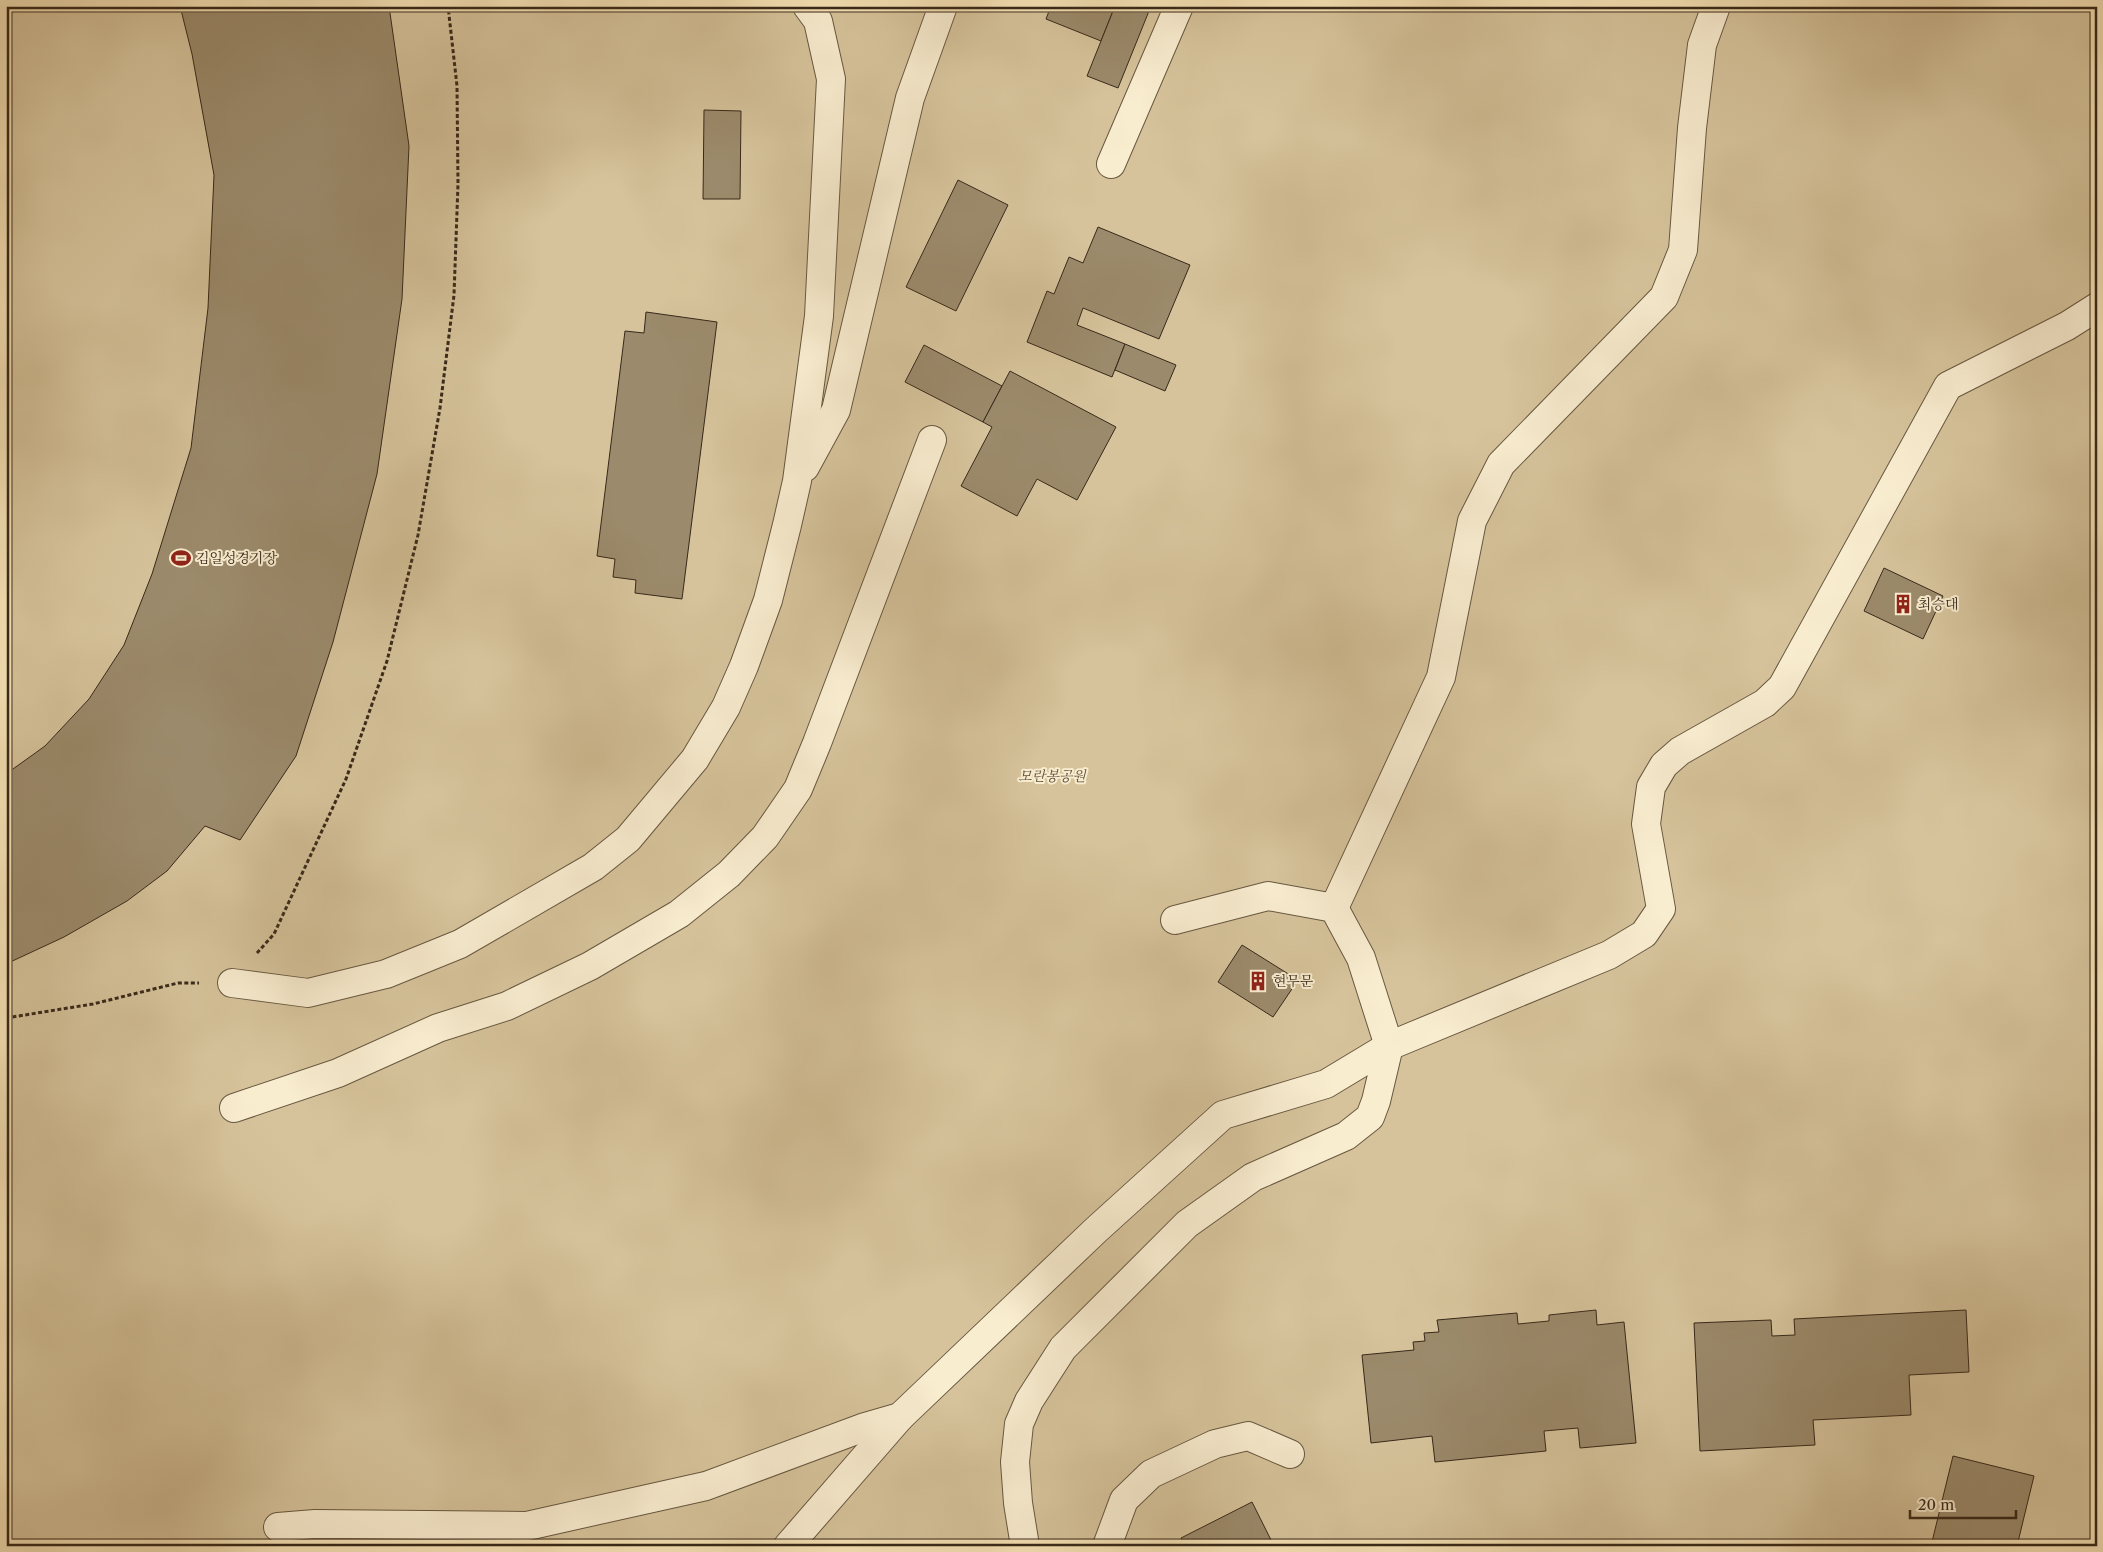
<svg xmlns="http://www.w3.org/2000/svg" width="2103" height="1552" font-family="'Libre Caslon Text','Noto Serif KR',serif">
  <rect width="100%" height="100%" fill="#f6e3b6"/>
  <filter id="stains"><feTurbulence type="fractalNoise" baseFrequency=".004" numOctaves="4"/><feColorMatrix values="0 0 0 0 .2 0 0 0 0 .09 0 0 0 0 .02 0 0 0 .5 -.17"/></filter>
  <radialGradient id="worn" r=".72"><stop offset=".6" stop-color="#630" stop-opacity="0"/><stop offset="1" stop-color="#630" stop-opacity=".3"/></radialGradient>
  <rect fill="#d6c39b" stroke="#87765a" x="6" y="6" width="2091" height="1540"/>
  <g fill="#9b8a6b" stroke="#38291a">
    <polygon points="180,6 389,6 409,146 402,299 377,474 333,642 296,756 240,840 205,826 167,871 127,901 64,937 6,964 6,774 45,746 89,699 124,645 152,574 191,448 208,308 214,175 192,54"/>
    <polygon points="1051,6 1115,6 1101,41 1046,19"/>
    <polygon points="1115,6 1151,6 1118,88 1087,76"/>
    <polygon points="704,110 741,111 740,199 703,199"/>
    <polygon points="958,180 1008,205 956,311 906,287"/>
    <polygon points="1098,227 1190,265 1159,339 1083,308 1077,325 1125,344 1112,377 1027,342 1047,291 1054,294 1069,257 1083,263"/>
    <polygon points="646,312 717,322 682,599 635,593 636,580 613,577 615,559 597,556 625,331 644,333"/>
    <polygon points="1125,344 1176,365 1165,391 1115,370"/>
    <polygon points="924,345 1002,386 983,422 905,382"/>
    <polygon points="1010,371 1116,427 1077,500 1037,479 1017,516 961,486 992,427 983,422"/>
    <polygon points="1884,568 1943,596 1923,639 1864,611"/>
    <polygon points="1242,945 1298,980 1273,1017 1218,982"/>
    <polygon points="1596,1310 1597,1325 1624,1322 1636,1443 1580,1448 1578,1428 1544,1431 1546,1451 1435,1462 1432,1436 1371,1443 1362,1355 1414,1350 1413,1342 1425,1341 1424,1333 1439,1332 1437,1320 1517,1313 1518,1324 1549,1321 1549,1315"/>
    <polygon points="1966,1310 1969,1372 1909,1375 1911,1415 1813,1420 1815,1445 1700,1451 1694,1323 1771,1320 1772,1336 1795,1335 1794,1319"/>
    <polygon points="1953,1456 2034,1476 2017,1546 1931,1546"/>
    <polygon points="1252,1502 1274,1546 1185,1546 1181,1538"/>
  </g>
  <g fill="none" stroke-linecap="round" stroke-linejoin="round">
    <defs>
      <g id="minor">
        <polyline points="1111,164 1179,6"/>
        <polyline points="805,467 836,410 910,98 943,6"/>
        <polyline points="1334,908 1441,677 1472,521 1501,464 1664,297 1683,250 1692,128 1702,45 1716,6"/>
        <polyline points="232,983 308,993 386,974 460,944 593,867 628,839 695,759 726,707 744,666 768,600 787,525 797,481 819,316 831,79 818,21 807,6"/>
        <polyline points="234,1108 338,1073 438,1028 507,1006 590,966 679,914 729,874 765,837 798,789 817,743 932,440"/>
        <polyline points="278,1527 315,1524 527,1526 706,1486 862,1428 900,1417 1096,1230 1223,1115 1326,1084 1389,1046 1609,955 1644,934 1661,909 1646,824 1651,787 1664,765 1680,751 1765,703 1782,687 1948,386 2067,326 2097,307"/>
        <polyline points="788,1546 900,1417"/>
        <polyline points="1025,1546 1018,1503 1015,1462 1019,1424 1029,1401 1063,1348 1187,1224 1253,1177 1346,1136 1370,1117 1376,1101 1389,1046 1361,958 1334,908 1268,896 1175,920"/>
        <polyline points="1107,1546 1124,1500 1151,1474 1215,1444 1248,1436 1290,1454"/>
      </g>
    </defs>
    <use href="#minor" stroke="#685841" stroke-width="30"/>
    <g stroke="#38291a" stroke-width="3" stroke-dasharray="4 2.5" stroke-linecap="butt">
      <polyline points="257,953 274,934 346,779 387,661 418,535 440,408 454,295 458,184 457,86 448,6"/>
      <polyline points="6,1018 93,1004 178,983 199,983"/>
    </g>
    <use href="#minor" stroke="#f9edd0" stroke-width="28"/>
  </g>
  <defs>
    <symbol id="stadium-bare" viewBox="-9 -9 18 18"><path d="M0-5a6.5 5 0 1 0 0 10a6.5 5 0 1 0 0-10ZM-3.5-1.8h7v3.6h-7Z" fill="#8f2418" stroke="#f9edd0" stroke-width="2.5" paint-order="stroke"/></symbol>
    <symbol id="building-bare" viewBox="-9 -9 18 18"><path d="M-4-6H4V6H1V3H-1V6H-4ZM-2.5-4.3h1.7v1.8h-1.7ZM.8-4.3h1.7v1.8H.8ZM-2.5-1h1.7V.8h-1.7ZM.8-1h1.7V.8H.8Z" fill="#8f2418" stroke="#f9edd0" stroke-width="2.5" paint-order="stroke"/></symbol>
  </defs>
  <g fill-rule="evenodd">
    <use href="#stadium-bare" x="167" y="544" width="28" height="28"/>
    <use href="#building-bare" x="1889" y="590" width="28" height="28"/>
    <use href="#building-bare" x="1244" y="967" width="28" height="28"/>
  </g>
  <g text-anchor="middle" stroke-width="4" stroke-linejoin="round" paint-order="stroke">
    <g font-size="14" fill="#38291a" stroke="#f9edd0" text-anchor="start">
      <text x="196" y="563">김일성경기장</text>
      <text x="1918" y="609">최승대</text>
      <text x="1273" y="986">현무문</text>
    </g>
    <g font-size="14" font-style="italic" fill="#60503a" stroke="#f9edd0">
      <text x="1052" y="781">모란봉공원</text>
    </g>
  </g>
  <rect width="2103" height="1552" fill="none" stroke="#f6e3b6" stroke-width="25"/>
  <rect x="8" y="8" width="2088" height="1537" fill="none" stroke="#38291a" stroke-width="2.5"/>
  <rect x="12" y="12" width="2078" height="1527" fill="none" stroke="#38291a"/>
  <path d="M1910 1510v8h106v-8" fill="none" stroke="#38291a" stroke-width="2.5"/>
  <text x="1918" y="1510" font-size="15" fill="#38291a" stroke="#f9edd0" stroke-width="4" paint-order="stroke">20 m</text>
  <rect width="100%" height="100%" filter="url(#stains)"/>
  <rect width="100%" height="100%" fill="url(#worn)"/>
</svg>
